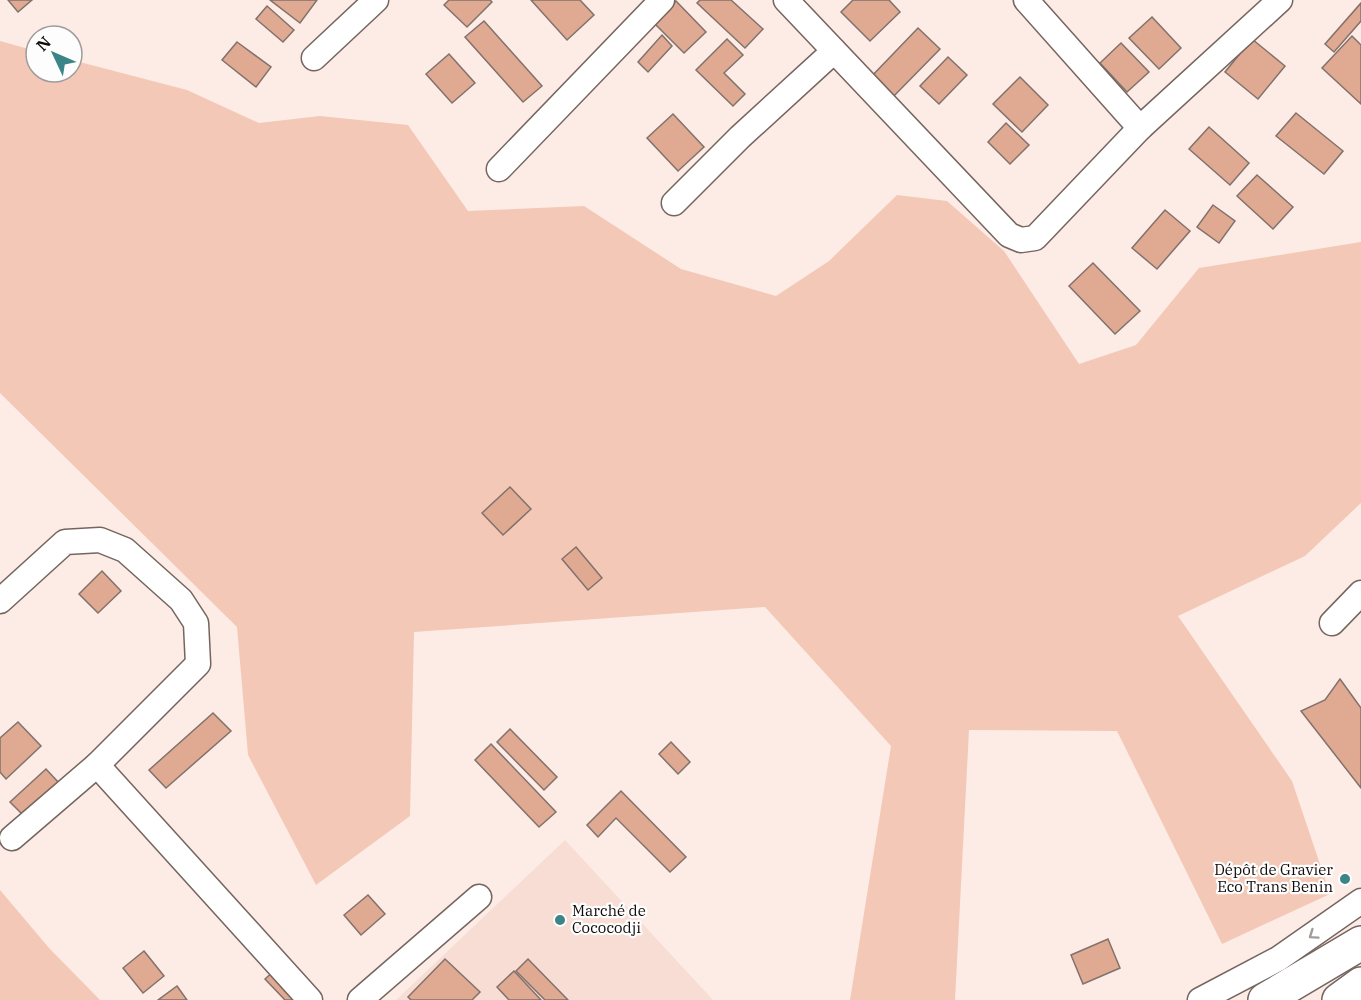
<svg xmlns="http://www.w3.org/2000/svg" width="1361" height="1000" font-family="'IBM Plex Serif',serif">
  <rect width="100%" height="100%" fill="#fdece5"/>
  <polygon fill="#f7ddd3" points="565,840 713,1000 396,1000"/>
  <g fill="#f3c8b6">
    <polygon points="0,41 36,51 36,72 72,72 72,60 187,90 259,123 320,116 408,125 468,211 584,206 681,269 776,296 829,261 897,195 947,201 1004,251 1079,364 1136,345 1199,268 1361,242 1361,503 1305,556 1178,616 1292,781 1330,894 1222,944 1117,731 969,730 955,1000 850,1000 891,746 765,607 414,632 410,816 316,885 248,755 237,627 0,393"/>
    <polygon points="0,890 49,948 100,1000 0,1000"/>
  </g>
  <g fill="#e0a992" stroke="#82726c" stroke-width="1.5">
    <polygon points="8,0 32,0 18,12"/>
    <polygon points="270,0 317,0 300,23"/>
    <polygon points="449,0 490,0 492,2 467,27 444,5"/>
    <polygon points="531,0 580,0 594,15 567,40"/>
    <polygon points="700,0 731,0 763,29 745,48 697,3"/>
    <polygon points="853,0 889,0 900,12 870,41 841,12"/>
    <polygon points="676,1 706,32 684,53 654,23"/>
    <polygon points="1361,3 1361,21 1334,52 1325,44"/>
    <polygon points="267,6 294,30 283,42 256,19"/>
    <polygon points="1152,17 1181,48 1159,69 1129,38"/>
    <polygon points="484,21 542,86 523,102 465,37"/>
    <polygon points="918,28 940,49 890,100 869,79"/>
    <polygon points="662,35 672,46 648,72 638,62"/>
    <polygon points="1352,36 1361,45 1361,104 1322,68"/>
    <polygon points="727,39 743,55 724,73 745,94 733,106 696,70"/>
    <polygon points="1252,39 1285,66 1258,99 1225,72"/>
    <polygon points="237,42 271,67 256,87 222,60"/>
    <polygon points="1121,43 1149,72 1127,92 1100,63"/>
    <polygon points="449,54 475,83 452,103 426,74"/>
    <polygon points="948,57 967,75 939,104 920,86"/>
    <polygon points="1020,77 1048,105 1022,132 993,104"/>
    <polygon points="1296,113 1343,151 1324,174 1276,136"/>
    <polygon points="673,114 704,147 678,171 647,138"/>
    <polygon points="1006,123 1029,145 1010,164 988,142"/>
    <polygon points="1209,127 1249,163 1230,185 1189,149"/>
    <polygon points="1257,175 1293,207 1273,229 1237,196"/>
    <polygon points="1213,205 1235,221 1219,243 1197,227"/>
    <polygon points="1165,210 1190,231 1157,269 1132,248"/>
    <polygon points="1093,263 1140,311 1115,334 1069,286"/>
    <polygon points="510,487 531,509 503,535 482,513"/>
    <polygon points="576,547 602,578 588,590 562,559"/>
    <polygon points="102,571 121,591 98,613 79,594"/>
    <polygon points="1340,679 1361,708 1361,788 1301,711 1325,700"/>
    <polygon points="213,713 231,731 166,788 149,770"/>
    <polygon points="18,722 41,746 6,779 0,772 0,738"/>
    <polygon points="510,729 557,777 544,790 497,742"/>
    <polygon points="671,742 690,762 678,774 659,754"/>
    <polygon points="491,744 556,812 539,827 475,760"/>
    <polygon points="46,769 59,783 24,816 10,802"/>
    <polygon points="621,791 686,857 670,872 616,818 598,837 587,825"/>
    <polygon points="368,895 385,914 361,935 344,915"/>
    <polygon points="1108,939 1120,968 1083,984 1071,955"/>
    <polygon points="144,951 164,976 143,993 123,968"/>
    <polygon points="445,959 480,992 472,1000 411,1000 408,997"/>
    <polygon points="528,959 568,1000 545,1000 516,971"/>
    <polygon points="276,969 304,1000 285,1000 265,979"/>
    <polygon points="514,971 541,1000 509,1000 497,987"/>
    <polygon points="177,986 187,1000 158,1000"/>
  </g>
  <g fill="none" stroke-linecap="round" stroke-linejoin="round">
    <defs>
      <g id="street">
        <polyline points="786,0 1009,235 1021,240 1035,238 1140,128 1280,0"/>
        <polyline points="1026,0 1140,128"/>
        <polyline points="314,58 376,0"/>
        <polyline points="499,169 662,0"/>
        <polyline points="674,203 740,137 834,51"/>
        <polyline points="0,601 65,542 100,540 125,550 181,600 196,623 198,664 97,765 12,838"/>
        <polyline points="1332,623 1361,593"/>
        <polyline points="97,765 310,1000"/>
        <polyline points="360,1000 479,897"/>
        <polyline points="1200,1000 1278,959 1361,901"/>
      </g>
      <g id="highway">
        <polyline points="1265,1000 1361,943"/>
        <polyline points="1339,1000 1361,984"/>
      </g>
    </defs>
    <use href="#street" stroke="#74655f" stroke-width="27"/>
    <use href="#highway" stroke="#74655f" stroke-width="36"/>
    <use href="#street" stroke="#fff" stroke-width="24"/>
    <use href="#highway" stroke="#fff" stroke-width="33"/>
  </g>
  <defs><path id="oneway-chevron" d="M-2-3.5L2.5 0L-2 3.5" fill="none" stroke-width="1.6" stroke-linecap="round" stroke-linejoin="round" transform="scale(1.5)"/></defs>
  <use stroke="#9f9d9c" href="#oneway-chevron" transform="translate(1313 935) rotate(145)"/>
  <g fill="#3b8487" stroke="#fdfdfd" stroke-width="2">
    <circle cx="1345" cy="879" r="6"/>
    <circle cx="560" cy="920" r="6"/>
  </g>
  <g text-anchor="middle" stroke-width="4.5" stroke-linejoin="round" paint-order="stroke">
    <g font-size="15" fill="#0f0a08" stroke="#fdfdfd" text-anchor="end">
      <text x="1333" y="875">Dépôt de Gravier<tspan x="1333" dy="17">Eco Trans Benin</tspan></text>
      <text x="572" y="916" text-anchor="start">Marché de<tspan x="572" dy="17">Cococodji</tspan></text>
    </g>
  </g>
  <g transform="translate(54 54) rotate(314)"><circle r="28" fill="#fdfdfd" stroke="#9e9c9b" stroke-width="1.5"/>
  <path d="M0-4.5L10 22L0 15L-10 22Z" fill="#3b8487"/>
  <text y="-9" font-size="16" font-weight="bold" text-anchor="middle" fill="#0f0a08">N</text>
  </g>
</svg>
